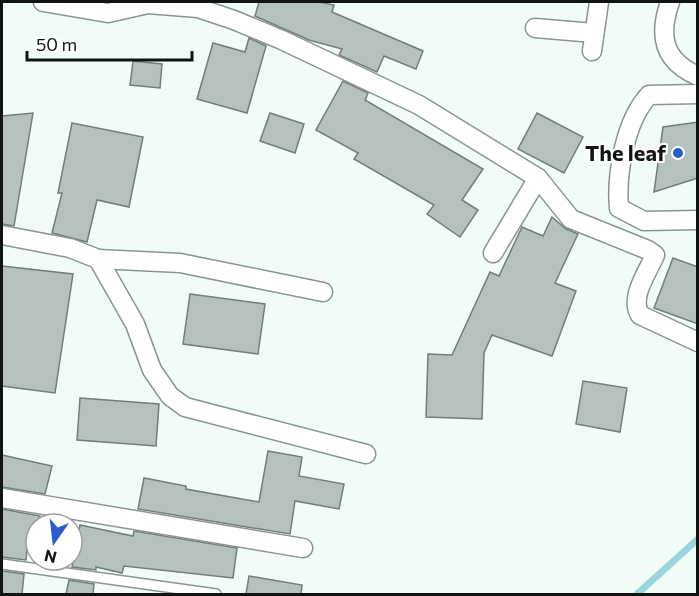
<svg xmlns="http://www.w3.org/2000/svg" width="699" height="596" font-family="Commissioner,sans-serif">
  <rect width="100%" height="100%" fill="#f1fcf7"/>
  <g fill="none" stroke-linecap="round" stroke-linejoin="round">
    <polyline stroke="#9bd5dc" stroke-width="7" points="637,594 698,539"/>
  </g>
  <g fill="#b5c1bf" stroke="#727d7c" stroke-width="1.5">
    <polygon points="259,2 319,2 334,5 332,12 423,51 416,69 384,56 377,72 339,55 342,49 309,40 255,16"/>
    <polygon points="249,38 266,46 247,113 197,99 213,43 245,52"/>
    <polygon points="133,61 162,64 160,88 130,85"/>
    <polygon points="343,81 368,93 365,100 483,169 462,200 478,210 460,237 427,214 434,205 354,159 358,153 316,130"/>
    <polygon points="33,113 14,226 2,224 2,116"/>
    <polygon points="270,113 304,124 295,153 260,141"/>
    <polygon points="537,113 583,137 564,173 518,149"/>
    <polygon points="698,122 698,178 654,192 663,127"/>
    <polygon points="72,123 143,137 129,207 97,200 87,242 52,233 62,193 58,193"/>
    <polygon points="552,217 566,229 578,234 555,283 576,291 552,356 492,335 484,353 482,419 426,417 428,354 452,355 490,272 499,276 522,227 543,236"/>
    <polygon points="673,258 698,267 698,324 654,308"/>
    <polygon points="2,266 73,274 55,393 2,386"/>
    <polygon points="190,294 265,304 258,354 183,344"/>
    <polygon points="583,381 627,388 620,432 576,424"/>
    <polygon points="80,398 159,404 156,446 77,440"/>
    <polygon points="268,451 302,457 299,476 344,484 339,509 295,501 290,534 138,509 144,478 186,486 186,489 259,502"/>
    <polygon points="2,455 52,466 45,494 2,487"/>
    <polygon points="2,509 40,516 36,524 36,551 27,549 26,560 2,557"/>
    <polygon points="80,525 133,536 134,531 237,548 233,578 124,566 122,573 96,567 96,570 72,567"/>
    <polygon points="2,571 24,574 22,594 2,594"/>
    <polygon points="249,576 302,585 301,594 246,594"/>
    <polygon points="69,580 94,584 93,594 66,594"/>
  </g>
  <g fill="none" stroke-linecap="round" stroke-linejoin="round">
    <defs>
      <polyline id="service" points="2,564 216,594"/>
      <g id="minor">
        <path d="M43,2l65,11 40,-9 50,4 36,12 48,20 137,65 119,73 33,41 77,31 7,5c-7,17 -26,42 -15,60l58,27"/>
        <path d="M670,2c-12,34 -7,59 28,74"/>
        <polyline points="535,28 594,33"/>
        <polyline points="592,51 599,2"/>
        <path d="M698,94l-49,1c-24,26 -33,79 -30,113l25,13 54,-1"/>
        <polyline points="2,235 70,248 98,259 135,324 152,370 170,396 185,407 366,454"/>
        <polyline points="493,253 538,178"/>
        <polyline points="98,259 180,263 323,292"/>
        <polyline points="2,498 303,548"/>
      </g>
    </defs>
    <use href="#service" stroke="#8b9590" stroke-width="12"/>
    <use href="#minor" stroke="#8b9590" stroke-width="21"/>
    <use href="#service" stroke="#fff" stroke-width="9"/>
    <use href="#minor" stroke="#fff" stroke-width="18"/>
  </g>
  <circle fill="#2b5ecc" stroke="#fff" stroke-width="2" cx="678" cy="153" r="6"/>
  <g text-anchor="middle" stroke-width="4.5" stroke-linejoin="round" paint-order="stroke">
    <g font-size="22" font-weight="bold" fill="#101412" stroke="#fff" text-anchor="end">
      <text x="666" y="161">The leaf</text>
    </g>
  </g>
  <rect width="699" height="596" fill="none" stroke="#101412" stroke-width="6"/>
  <g transform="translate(54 542) rotate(194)"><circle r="28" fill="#ffffff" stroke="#9fa1a0" stroke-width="1.5"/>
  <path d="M0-4.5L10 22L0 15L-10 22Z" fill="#2b5ecc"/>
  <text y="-9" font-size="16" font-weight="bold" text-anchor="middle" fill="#101412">N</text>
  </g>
  <path d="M27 51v9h165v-9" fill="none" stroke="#101412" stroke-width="3"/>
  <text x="36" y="51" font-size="18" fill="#101412" stroke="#ffffff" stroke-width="4.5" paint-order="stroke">50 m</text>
</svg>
